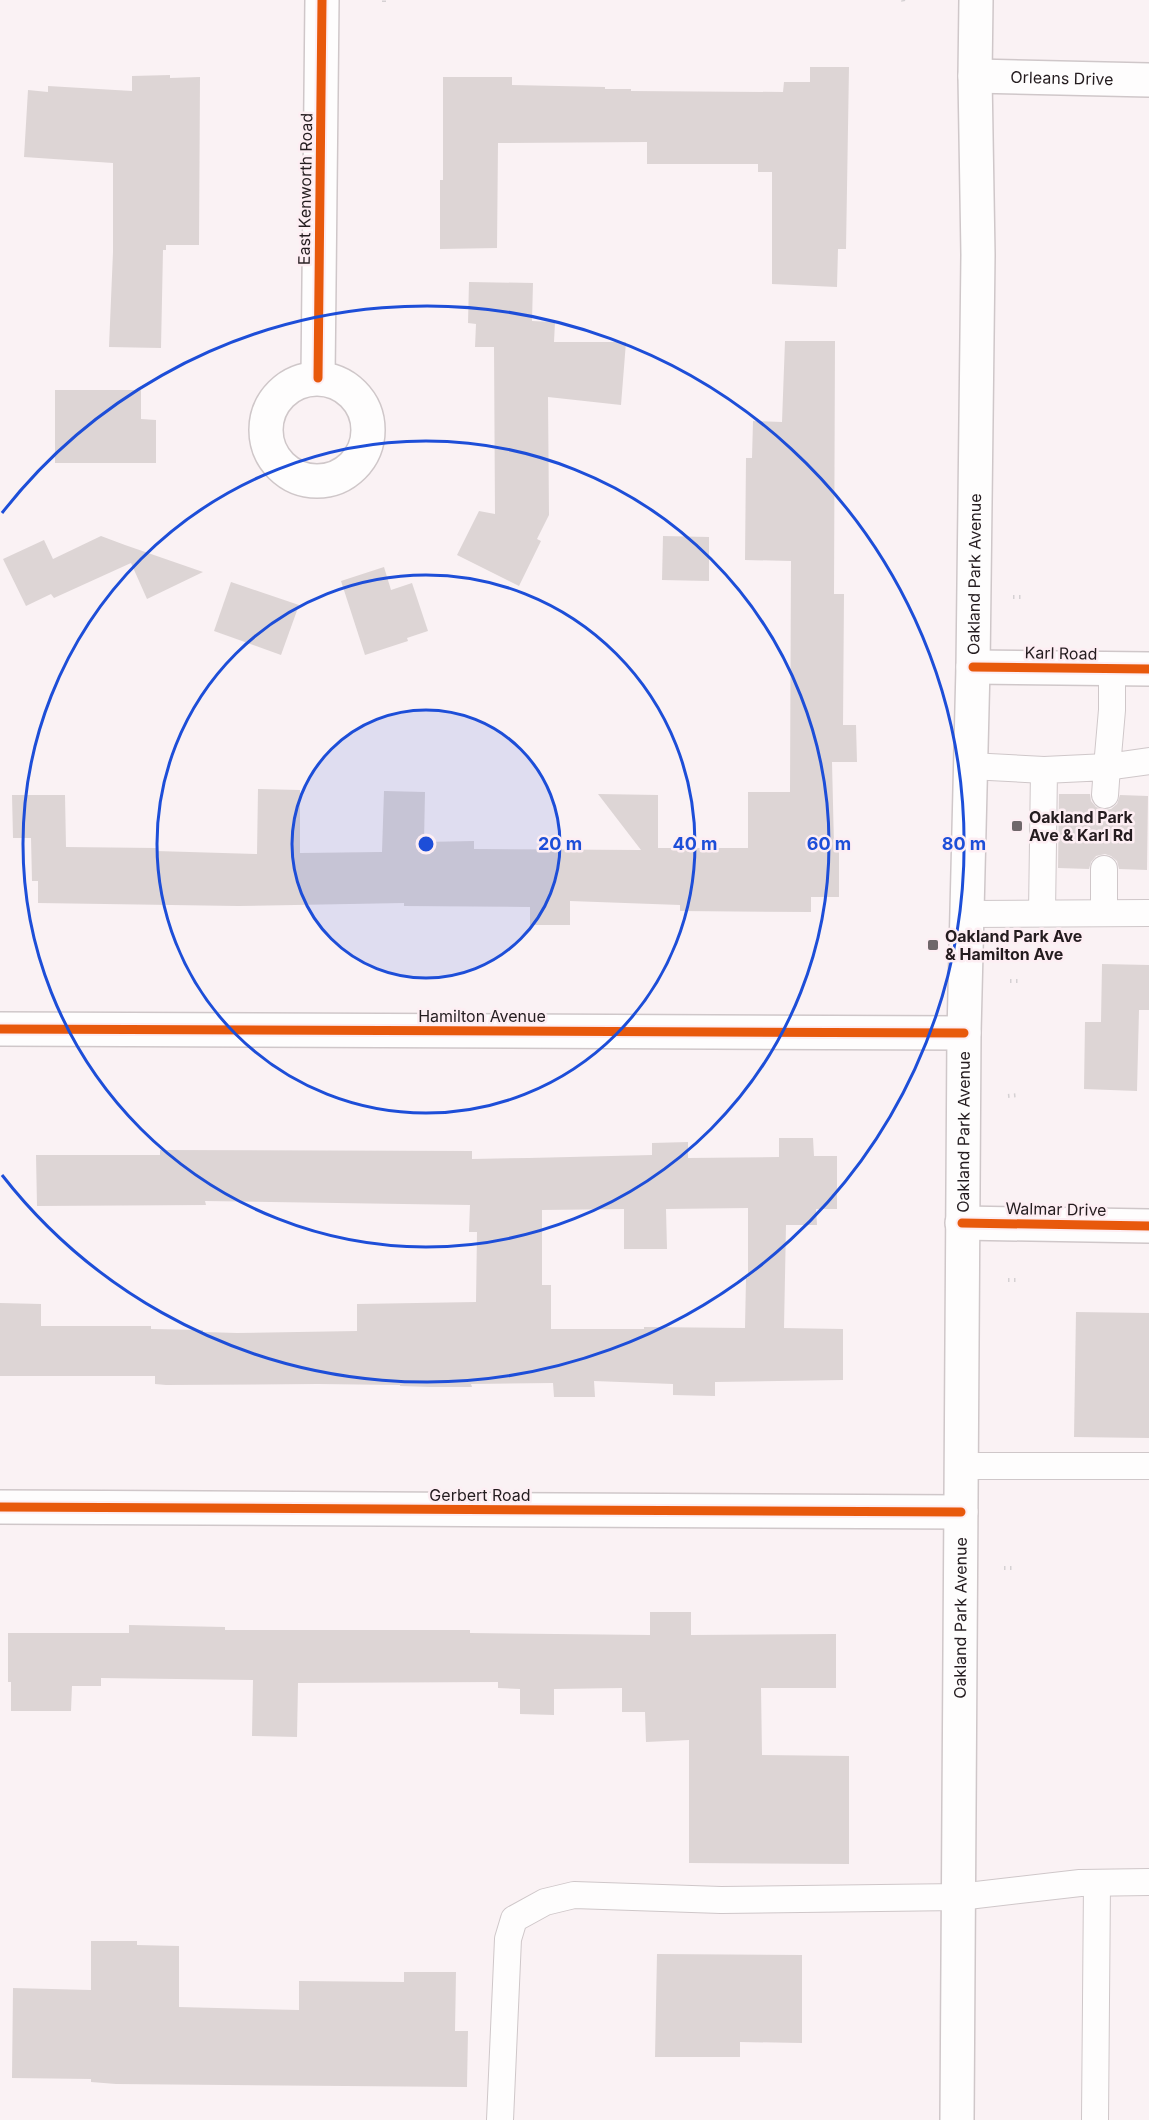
<svg xmlns="http://www.w3.org/2000/svg" width="1149" height="2120" font-family="Inter,sans-serif">
  <rect width="100%" height="100%" fill="#faf2f4"/>
  <g fill="#ddd5d5" fill-rule="evenodd">
    <polygon points="810,67 849,67 846,249 838,249 837,287 772,284 772,172 758,172 758,164 647,164 647,142 498,143 497,248 440,249 440,180 443,180 443,77 512,77 512,85 605,87 605,89 631,89 631,91 783,92 784,82 810,82"/>
    <polygon points="170,75 170,78 200,77 199,245 166,245 166,250 163,250 161,348 109,347 113,252 113,163 24,157 28,90 48,92 48,86 132,91 132,76"/>
    <polygon points="469,282 533,283 532,321 555,322 554,342 626,342 621,405 548,397 549,515 537,539 541,541 519,586 457,555 479,511 495,514 494,347 475,347 476,324 468,323"/>
    <polygon points="785,341 835,341 834,594 844,594 843,725 856,725 857,762 832,762 834,846 839,846 839,897 811,897 811,912 680,911 680,905 570,901 570,925 530,925 530,907 404,906 404,903 238,906 38,903 38,881 32,881 31,838 13,838 12,795 65,795 66,847 156,848 156,851 257,854 258,789 300,790 300,853 382,852 384,791 425,792 424,842 474,841 474,849 641,850 598,794 658,795 658,848 748,848 748,792 790,792 791,561 745,560 746,458 752,458 753,421 782,422"/>
    <polygon points="55,390 141,390 141,419 156,420 156,463 55,463"/>
    <polygon points="101,536 125,545 203,572 147,599 131,563 54,598 51,594 26,606 3,559 44,540 53,559"/>
    <polygon points="663,536 709,537 709,581 662,580"/>
    <polygon points="384,567 391,590 412,583 428,631 407,638 408,641 365,655 341,581"/>
    <polygon points="231,582 299,605 281,655 214,631"/>
    <polygon points="1059,794 1090,794 1091,801 1096,807 1105,810 1111,809 1117,804 1120,795 1148,796 1147,870 1119,869 1117,861 1111,856 1105,854 1096,856 1091,862 1089,869 1058,868"/>
    <polygon points="1102,964 1149,965 1149,1010 1139,1010 1137,1091 1084,1089 1085,1022 1101,1022"/>
    <path d="M779,1138h34l1,18h23v53h-21l1,16h-31l-2,103 59,1v51l-128,2v14l-42,-1v-11l-79,-3 1,16h-41l-1,-14 -82,1 1,3h-42l-30,-1v-1l-82,-1 -152,1 -11,-1v-8h-155v-73l41,1v22h110v3l52,1v2l34,1 120,-2v-27l119,-2 1,-70h-8l1,-27 -265,-4 1,4 -169,1 -1,-51h124v-5l312,1v8l57,-1 123,-3v-12l36,-1v16l91,-1zM748,1208v70h-2l-1,50 -101,-1v2h-93v-44h-9v-75l82,-1v40h43l-1,-40z"/>
    <polygon points="1076,1312 1149,1313 1149,1438 1074,1437"/>
    <polygon points="650,1612 691,1612 691,1635 836,1634 836,1688 761,1688 762,1755 849,1756 849,1864 689,1863 689,1740 646,1742 645,1712 622,1712 622,1688 554,1689 554,1715 520,1714 520,1689 498,1688 498,1682 298,1683 297,1737 252,1736 253,1680 101,1678 101,1686 72,1686 71,1711 11,1711 11,1682 8,1682 8,1633 129,1633 129,1625 225,1627 225,1630 470,1630 470,1633 650,1635"/>
    <polygon points="91,1941 137,1941 137,1945 179,1946 179,2007 299,2010 299,1981 404,1982 404,1972 456,1972 455,2031 468,2031 467,2087 116,2084 91,2082 91,2079 12,2078 13,1988 91,1990"/>
    <polygon points="657,1954 802,1955 802,2043 740,2042 740,2057 655,2057"/>
  </g>
  <g fill="none" stroke-linecap="round" stroke-linejoin="round">
    <defs>
      <g id="service">
        <polyline points="1112,669 1112,710 1107,767 1149,761"/>
        <polyline points="970,766 1044,770"/>
        <polyline points="1104,869 1104,913"/>
        <polyline points="1042,913 1044,770 1107,767 1105,795"/>
        <polyline points="967,914 1149,913"/>
        <polyline points="961,1466 1149,1466"/>
        <polyline points="500,2120 508,1939 514,1919 545,1902 574,1895 721,1900 959,1897 1080,1883 1149,1882"/>
        <polyline points="1095,2120 1097,1883"/>
      </g>
      <g id="minor">
        <path id="s1" d="M975,76l174,4"/>
        <polyline points="318,378 322,0"/>
        <circle cx="317" cy="430" r="51"/>
        <polyline points="0,1029 964,1033"/>
        <polyline points="962,1223 1149,1226"/>
        <polyline points="0,1507 961,1512"/>
      </g>
      <g id="secondary">
        <polyline points="973,667 1149,669"/>
        <path id="s2" d="M957,2120l7,-1087 9,-366 5,-412 -3,-179 1,-76"/>
      </g>
    </defs>
    <use href="#service" stroke="#cfc7c9" stroke-width="28"/>
    <use href="#minor" stroke="#cfc7c9" stroke-width="36"/>
    <use href="#secondary" stroke="#cfc7c9" stroke-width="36"/>
    <g stroke="#d5d1d3" stroke-width="4" stroke-dasharray="1.5 4.5" stroke-linecap="butt">
      <polyline points="903,0 904,5"/>
      <polyline points="384,2 384,0"/>
      <polyline points="1013,597 1022,597"/>
      <polyline points="1010,981 1018,981"/>
      <polyline points="1008,1096 1018,1095"/>
      <polyline points="1008,1280 1018,1280"/>
      <polyline points="1004,1568 1012,1568"/>
    </g>
    <use href="#service" stroke="#fefdfd" stroke-width="26"/>
    <use href="#minor" stroke="#fefdfd" stroke-width="33"/>
    <use href="#secondary" stroke="#fefdfd" stroke-width="33"/>
    <defs>
      <g id="cycleway">
        <polyline points="318,378 322,0"/>
        <polyline points="973,667 1149,669"/>
        <polyline points="0,1029 964,1033"/>
        <polyline points="962,1223 1149,1226"/>
        <polyline points="0,1507 961,1512"/>
      </g>
    </defs>
    <use href="#cycleway" stroke="#fdeef3" stroke-width="13"/>
    <use href="#cycleway" stroke="#e8590c" stroke-width="9"/>
  </g>
  <circle cx="426" cy="844" r="134" fill="#1d4ed8" fill-opacity=".12"/>
  <g fill="none" stroke="#1d4ed8" stroke-width="3">
    <circle cx="426" cy="844" r="134"/>
    <circle cx="426" cy="844" r="269"/>
    <circle cx="426" cy="844" r="403"/>
    <path d="M2 513A538 538 0 1 1 2 1175"/>
  </g>
  <g fill="#6f676a" stroke="#fdeef3" stroke-width="2">
    <rect x="1011" y="820" width="12" height="12" rx="3"/>
    <rect x="927" y="939" width="12" height="12" rx="3"/>
  </g>
  <g text-anchor="middle" stroke-width="5" stroke-linejoin="round" paint-order="stroke">
    <g font-size="16" fill="#241c1f" stroke="#fdeef3">
      <text dy="6" stroke="none"><textPath href="#s1" startOffset="87">Orleans Drive</textPath></text>
      <text transform="translate(305 189) rotate(-89)" y="6">East Kenworth Road</text>
      <text dy="6" stroke="none"><textPath href="#s2" startOffset="1546">Oakland Park Avenue</textPath></text>
      <text transform="translate(1061 653) rotate(1)" y="6">Karl Road</text>
      <text x="482" y="1022">Hamilton Avenue</text>
      <text dy="6" stroke="none"><textPath href="#s2" startOffset="988">Oakland Park Avenue</textPath></text>
      <text transform="translate(1056 1209) rotate(1)" y="6">Walmar Drive</text>
      <text x="480" y="1501">Gerbert Road</text>
      <text dy="6" stroke="none"><textPath href="#s2" startOffset="502">Oakland Park Avenue</textPath></text>
    </g>
    <g font-size="16" font-weight="bold" fill="#241c1f" stroke="#fdeef3" text-anchor="start">
      <text x="1029" y="823">Oakland Park<tspan x="1029" dy="18">Ave &amp; Karl Rd</tspan></text>
      <text x="945" y="942">Oakland Park Ave<tspan x="945" dy="18">&amp; Hamilton Ave</tspan></text>
    </g>
  </g>
  <circle cx="426" cy="844" r="9" fill="#1d4ed8" stroke="#fdeef3" stroke-width="3"/>
  <g font-size="18" text-anchor="middle" font-weight="bold" fill="#1d4ed8" stroke="#fdeef3" stroke-width="5" stroke-linejoin="round" paint-order="stroke">
    <text x="560" y="850">20 m</text>
    <text x="695" y="850">40 m</text>
    <text x="829" y="850">60 m</text>
    <text x="964" y="850">80 m</text>
  </g>
</svg>
